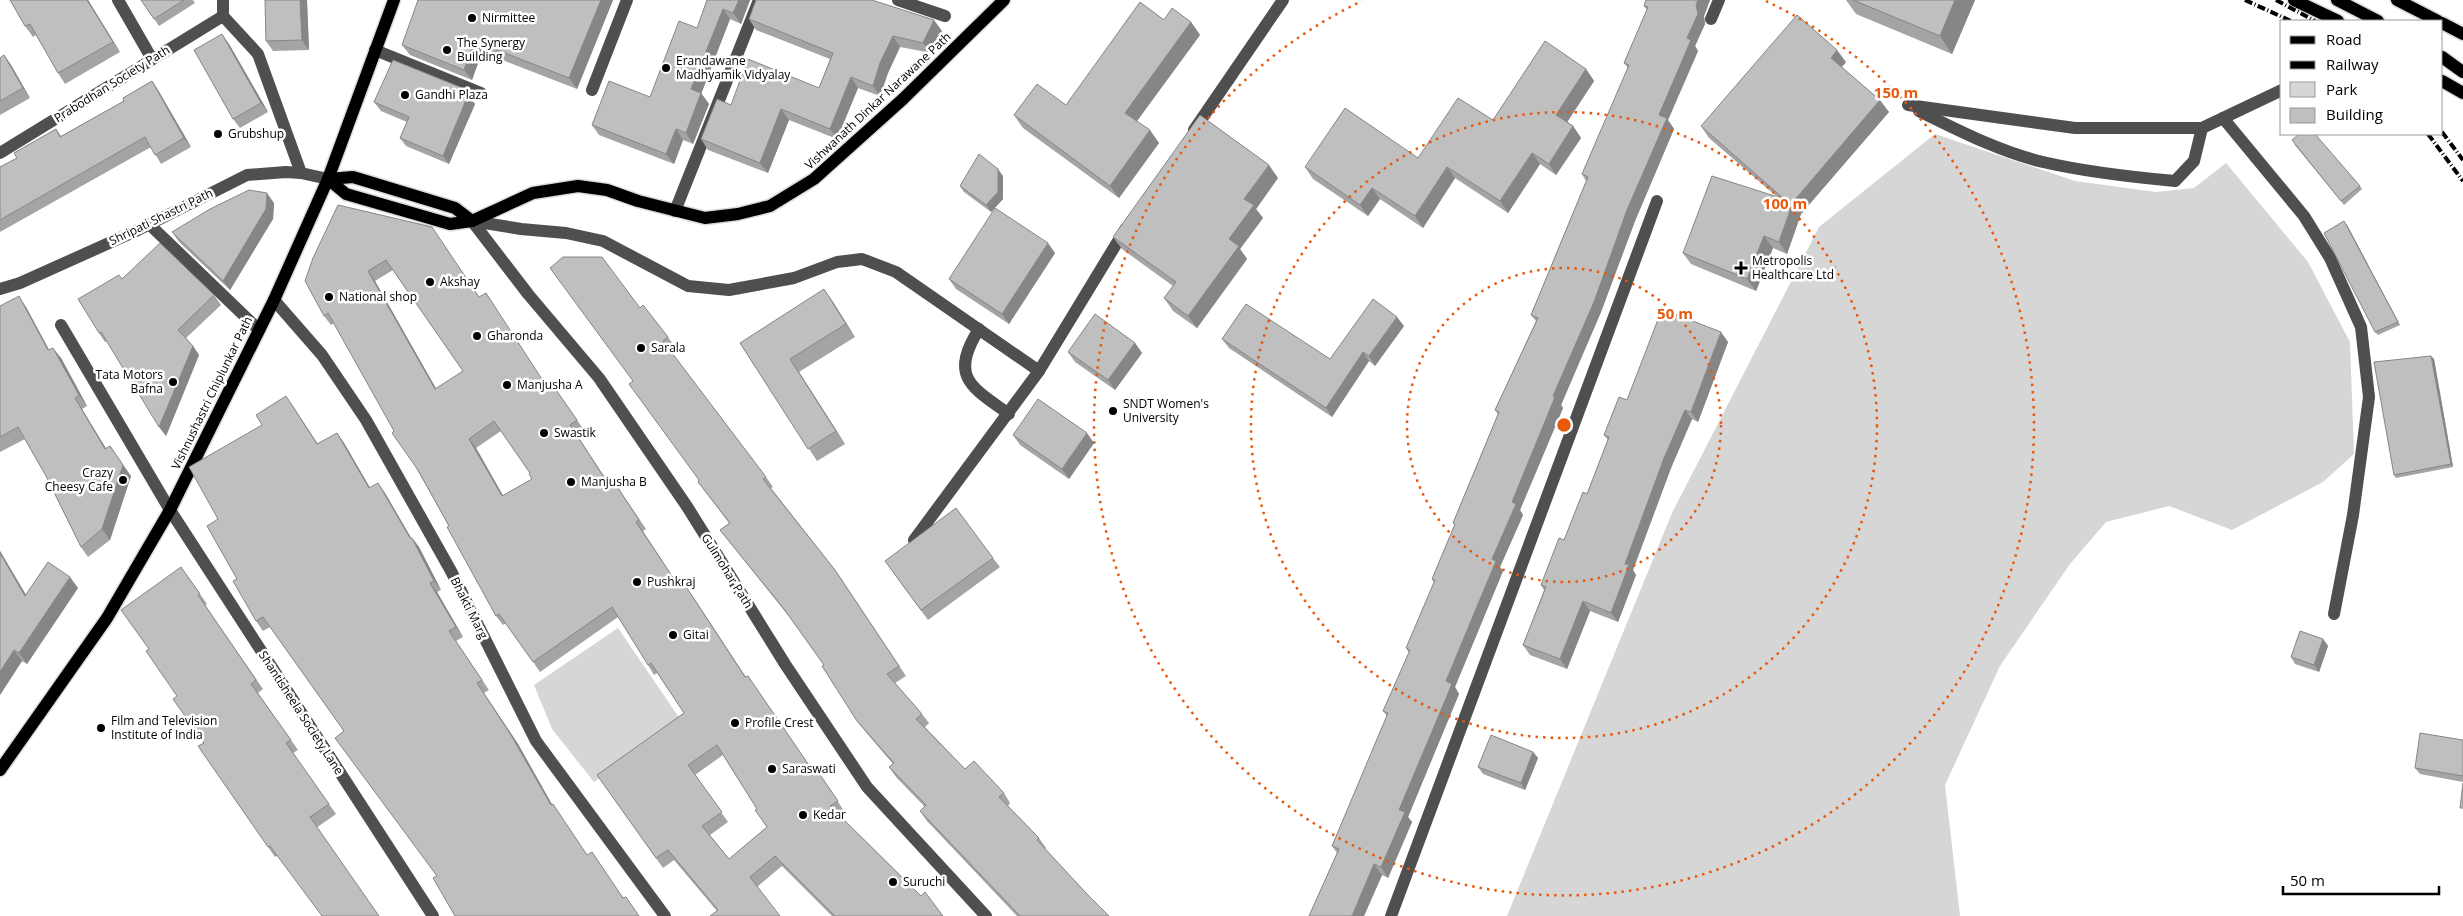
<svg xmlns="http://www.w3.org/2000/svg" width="2463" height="916" font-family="'Open Sans',sans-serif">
  <rect width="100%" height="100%" fill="#fff"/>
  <g fill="#d6d6d6">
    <polygon points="1935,134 2075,181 2156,192 2194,188 2226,163 2308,262 2350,342 2354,454 2323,482 2232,530 2169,506 2106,522 2070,564 2000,666 1945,785 1960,916 1507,916 1672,513 1819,227"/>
    <polygon points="618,628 680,719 594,782 552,729 534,685"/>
  </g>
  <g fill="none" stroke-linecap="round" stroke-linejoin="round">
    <defs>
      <g id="major">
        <polyline points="2294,0 2338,21"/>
        <polyline points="2337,0 2378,21"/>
        <polyline points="2397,0 2438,21"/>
        <polyline points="2442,23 2463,34"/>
        <polyline points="2442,57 2463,72"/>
        <polyline points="2442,81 2463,93"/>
        <polyline points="328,179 346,194 450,224 472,221 533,193 578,186 607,190 638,201 705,218 738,214 770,206 814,179 903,99 1004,0"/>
        <polyline points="328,179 353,177 455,208 472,221"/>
        <polyline points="0,770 107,618 170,510 274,300 328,179 394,0"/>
      </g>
    </defs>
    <use href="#major" stroke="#dbdbdb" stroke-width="15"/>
    <g stroke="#4f4f4f" stroke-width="12">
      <polyline points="118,0 152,59"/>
      <polyline points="223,0 223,16 258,54 301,173"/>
      <polyline points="898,0 945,16"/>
      <polyline points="1711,19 1719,0"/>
      <polyline points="375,50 481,93"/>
      <polyline points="592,90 627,0"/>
      <polyline points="1908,105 2075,128 2202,128 2282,90"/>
      <path d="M1919,111c39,19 81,41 124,51 43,10 88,15 132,19l19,-20 8,-33"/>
      <polyline points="2223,118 2304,216 2330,258 2361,327 2369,397 2353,515 2334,614"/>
      <polyline points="1194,130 1283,0"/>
      <polyline points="0,153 223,16"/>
      <polyline points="675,211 759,0"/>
      <polyline points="472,221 528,294 599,378 688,508 785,664 867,787 986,916"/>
      <polyline points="472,221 521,229 566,233 603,241 688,286 729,290 794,278 837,262 862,259 896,272 1039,371"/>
      <polyline points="149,224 259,330"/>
      <polyline points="0,289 20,283 138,230 247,175 286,172 301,173 328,179"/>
      <polyline points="274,300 322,355 366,420 451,571 536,741 665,916"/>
      <polyline points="61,325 170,510 433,916"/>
      <path d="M979,329c-30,48 -8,58 30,85"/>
      <polyline points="914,540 1039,371 1126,228"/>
      <polyline points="1391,916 1657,201"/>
    </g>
    <use href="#major" stroke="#000" stroke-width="12"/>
    <g stroke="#000" stroke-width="4" stroke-dasharray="8 2.5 1 2.5" stroke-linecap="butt">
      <polyline points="2245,0 2291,21"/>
      <polyline points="2276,0 2315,21"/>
      <polyline points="2442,132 2463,160"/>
      <polyline points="2428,134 2463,181"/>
    </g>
  </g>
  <g fill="#a4a4a4" fill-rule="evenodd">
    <polygon points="10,0 88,0 120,52 65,84 58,73 36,35 33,37 25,26"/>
    <polygon points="141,0 193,0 195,3 159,26"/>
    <polygon points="265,0 307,0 309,50 273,51 266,41"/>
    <polygon points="613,0 577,89 482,52 472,80 410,55 402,45"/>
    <polygon points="707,0 750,0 741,24 730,19 701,93 709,104 693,144 683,140 674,164 599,135 592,125 650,97 697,28"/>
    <polygon points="1646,0 1710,0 1704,16 1705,24 1695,46 1698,51 1668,120 1674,129 1635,221 1601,312 1561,405 1563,408 1520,510 1523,515 1500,567 1503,571 1455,687 1459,694 1408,817 1412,822 1388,878 1382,875 1364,916 1309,916 1337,853 1332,846 1387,716 1383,711 1409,653 1406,648 1434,583 1432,579 1455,525 1453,523 1498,414 1495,410 1536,321 1531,315 1586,181 1582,174 1628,68 1624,63 1647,10 1644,6"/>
    <polygon points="1846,0 1975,0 1952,54 1856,14"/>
    <polygon points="749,19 942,31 931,53 900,47 888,73 880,96 858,88 837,139 789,120 768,173 708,150 701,139 731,105 819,88 830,59 756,30"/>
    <polygon points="1164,20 1191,22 1200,35 1137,121 1159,143 1119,198 1023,128 1014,115 1066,105"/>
    <polygon points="229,44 268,112 240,128 233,119"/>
    <polygon points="4,55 11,65 30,98 0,115 0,58"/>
    <polygon points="1846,62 1842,67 1889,112 1801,214 1787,254 1773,248 1756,291 1691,264 1683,253 1776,196 1709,138 1701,126"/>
    <polygon points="1586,69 1594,81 1567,122 1573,126 1581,138 1556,175 1540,164 1508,213 1455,178 1423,228 1380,199 1368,216 1313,179 1305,167 1418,158 1493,120"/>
    <polygon points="152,81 158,90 191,147 161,164 151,147 0,232 0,167 17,158 56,129 61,136 124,101"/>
    <polygon points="465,93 475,104 449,164 406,146 400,138 407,122 381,111 374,102"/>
    <polygon points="2294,144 2360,186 2362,189 2344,205"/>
    <polygon points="1003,176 1003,199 991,212 964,192 960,186"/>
    <polygon points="1278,178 1256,209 1263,218 1240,249 1247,259 1197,328 1173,311 1164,298 1173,286 1122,249 1113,237"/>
    <polygon points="274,203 273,219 230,290 179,242 172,232"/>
    <path d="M338,205l141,92 71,93 4,-3 30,43 -7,5 31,47 11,7 27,40 -3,2 37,57 12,7 54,82 67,94 10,8 21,32 -5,4 82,81 22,20h-111l-50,-50 -25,21 -40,24 -43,-51 -11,8 -66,-93 87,-62 -27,-40 -3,2 -6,-10 -30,-48 -78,55 -34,-49 -3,2 -7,-9 -47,-90 -115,-203 -3,2 -7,-9zM393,270l70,101 -27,18 -61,-108zM501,431l29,42 2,6 -29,17 -27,-48zM723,755l34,54 10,18 -38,32 -19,-24 18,-13 -33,-47z"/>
    <polygon points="2347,225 2400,325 2378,335 2375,332"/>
    <polygon points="1055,253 1009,324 956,289 949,279"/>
    <polygon points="122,279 214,295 221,305 186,338 193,346 199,355 166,436 107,341 105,342 99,333"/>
    <polygon points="833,302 855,337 799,372 845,444 817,461 740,343"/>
    <polygon points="0,306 26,307 49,350 61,358 87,406 82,409 106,449 131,476 110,540 88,557 81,547 46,476 25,439 0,452"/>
    <polygon points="640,308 668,337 675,347 670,351 766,477 773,487 771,488 835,570 842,580 906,676 895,683 922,714 929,723 925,727 965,769 1004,793 1010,803 1008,806 1039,838 1046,848 1045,849 1086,893 1109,916 1017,916 927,821 920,811 925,807 896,777 889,767 893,764 864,730 857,721 824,665 791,619 727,539 720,530 729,523 698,482 699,480 633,382"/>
    <polygon points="1404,326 1375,366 1369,361 1332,417 1229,348 1222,339 1330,359"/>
    <polygon points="1728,342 1698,422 1692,419 1671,468 1633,570 1636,575 1618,622 1590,611 1567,669 1530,655 1523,645 1544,590 1541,585 1587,494 1608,440 1604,435 1627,400"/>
    <polygon points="1135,343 1142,353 1115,390 1075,362 1068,352"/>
    <polygon points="2434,359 2453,467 2396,478 2394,475"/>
    <polygon points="293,406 318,444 337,433 344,443 370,488 385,493 411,538 412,538 419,547 441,590 437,592 463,637 456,641 489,690 484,693 518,744 552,805 587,855 639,916 437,876 344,731 270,627 263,631 256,621 237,579 218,519 262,425"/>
    <polygon points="1013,435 1094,443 1069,479 1020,445"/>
    <polygon points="0,551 26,595 78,588 27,664 22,661 0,695"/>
    <polygon points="993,558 1000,567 928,620 892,571"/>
    <polygon points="181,567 207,604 205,605 263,689 258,693 298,750 293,753 336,814 275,857 198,746 204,743 177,696"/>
    <polygon points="2323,639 2328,646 2319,672 2295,664 2291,657"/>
    <polygon points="2463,740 2463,782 2420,774 2415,768"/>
    <polygon points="1533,752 1538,758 1525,790 1483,774 1478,767"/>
  </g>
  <g fill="#868686">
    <polygon points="87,0 88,0 120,52 113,42"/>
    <polygon points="300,0 307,0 309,50 302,40"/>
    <polygon points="601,0 613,0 577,89 569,78"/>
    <polygon points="739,0 750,0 741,24 733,13"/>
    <polygon points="1698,0 1710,0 1704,16 1705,24 1695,46 1698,51 1668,120 1674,129 1635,221 1601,312 1561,405 1563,408 1520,510 1523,515 1500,567 1503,571 1455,687 1459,694 1408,817 1412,822 1388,878 1381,867 1399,810 1512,502 1553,396 1687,38"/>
    <polygon points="1955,0 1975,0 1952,54 1940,36"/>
    <polygon points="723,9 730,19 700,97 701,93 709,104 693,144 686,133 691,89"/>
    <polygon points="934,20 942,31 931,53 923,43"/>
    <polygon points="1191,22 1200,35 1134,125 1125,113"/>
    <polygon points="222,34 229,44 268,112 261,103"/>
    <polygon points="893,36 900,47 888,73 880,96 873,86 880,63"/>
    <polygon points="474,41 482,52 472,80 464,70"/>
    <polygon points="1837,50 1846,62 1840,69 1831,58"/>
    <polygon points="4,55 11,65 30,98 23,88"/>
    <polygon points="1586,69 1594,81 1564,127 1556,115"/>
    <polygon points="851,77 858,88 837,139 830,129"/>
    <polygon points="152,81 158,90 191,147 184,138"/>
    <polygon points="460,87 466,96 459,91"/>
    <polygon points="468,95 475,104 449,164 443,156"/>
    <polygon points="1880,100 1889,112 1801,214 1787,254 1779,242 1793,202"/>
    <polygon points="781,109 789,120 768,173 760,163"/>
    <polygon points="1573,126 1581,138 1556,175 1549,164"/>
    <polygon points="676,129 683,140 674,164 666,154"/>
    <polygon points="1150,130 1159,143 1119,198 1110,186"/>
    <polygon points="1532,153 1540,164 1508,213 1500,201"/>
    <polygon points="1269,165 1278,178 1256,209 1263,218 1240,249 1247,259 1197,328 1188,316 1244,199"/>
    <polygon points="1447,167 1455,178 1423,228 1415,216"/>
    <polygon points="998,169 1003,176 1003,199 991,212 986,205"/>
    <polygon points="1372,188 1380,199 1368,216 1360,205"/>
    <polygon points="267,193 274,203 273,219 230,290 223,281"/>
    <polygon points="2344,221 2347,225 2400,325 2398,322"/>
    <polygon points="1764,236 1773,248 1756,291 1747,279"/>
    <polygon points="1048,243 1055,253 1009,324 1002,314"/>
    <polygon points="368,271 375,281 442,399 435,389"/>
    <polygon points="824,289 833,302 855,337 846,324"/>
    <polygon points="19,296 26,307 55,361 48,350"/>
    <polygon points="1397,317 1404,326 1375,366 1369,356"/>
    <polygon points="1721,332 1728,342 1698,422 1691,412"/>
    <polygon points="1135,343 1142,353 1115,390 1108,380"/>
    <polygon points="193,346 199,355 166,436 159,427"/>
    <polygon points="53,348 61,358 87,406 79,395"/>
    <polygon points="1363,352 1369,361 1332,417 1326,408"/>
    <polygon points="2431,356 2434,359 2453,467 2451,464"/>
    <polygon points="790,359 799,372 845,444 836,431"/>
    <polygon points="75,398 82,409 113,460 105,449"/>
    <polygon points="1685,410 1692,419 1671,468 1633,570 1636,575 1618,622 1611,613 1625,564 1664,458"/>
    <polygon points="337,433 344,443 376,498 369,488"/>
    <polygon points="1087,433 1094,443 1069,479 1062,469"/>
    <polygon points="469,439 476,448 509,506 502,496"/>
    <polygon points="110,446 131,476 110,540 102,529"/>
    <polygon points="378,483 385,493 417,548 410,538"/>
    <polygon points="412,538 419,547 441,590 434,581"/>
    <polygon points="0,551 33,607 25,596 0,553"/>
    <polygon points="70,577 78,588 27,664 19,653"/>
    <polygon points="430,583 437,592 463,637 456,627"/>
    <polygon points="1583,601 1590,611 1567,669 1560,659"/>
    <polygon points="2323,639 2328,646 2319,672 2314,665"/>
    <polygon points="14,650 22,661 0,695 0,672"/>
    <polygon points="477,683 518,744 558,815 551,805"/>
    <polygon points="1533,752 1538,758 1525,790 1521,783"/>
    <polygon points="1374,864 1382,875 1364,916 1352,916"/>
  </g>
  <g fill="#bfbfbf" stroke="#868686" fill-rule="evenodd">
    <polygon points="10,0 87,0 113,42 58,73 30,24 25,26"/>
    <polygon points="141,0 184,0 154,19"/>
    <polygon points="265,0 300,0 302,40 266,41"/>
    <polygon points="418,0 601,0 569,78 474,41 464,70 402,45"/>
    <polygon points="707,0 739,0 733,13 723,9 691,89 701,93 686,133 676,129 666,154 592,125 609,81 650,97 679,21 697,28"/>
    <polygon points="756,0 872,0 934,20 923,43 893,36 880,63 873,86 851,77 830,129 781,109 760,163 701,139 717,99 731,105 748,59 819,88 833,53 749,19"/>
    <polygon points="1646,0 1698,0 1696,5 1698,14 1687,38 1691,40 1659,115 1667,118 1627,210 1594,302 1553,396 1555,397 1512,502 1516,504 1492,559 1496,561 1446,681 1452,684 1399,810 1405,812 1381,867 1374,864 1352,916 1309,916 1339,849 1332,846 1388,713 1383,711 1410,650 1406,648 1435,580 1432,579 1455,524 1453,523 1499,412 1495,410 1538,318 1531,315 1588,177 1582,174 1629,65 1624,63 1648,7 1644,6"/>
    <polygon points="1853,0 1955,0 1940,36"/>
    <polygon points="1140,2 1164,20 1172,8 1191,22 1125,113 1150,130 1110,186 1014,115 1037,84 1066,105"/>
    <polygon points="1797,15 1837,50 1831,58 1880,100 1793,202 1779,242 1764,236 1747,279 1683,253 1712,176 1784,199 1701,126"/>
    <polygon points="222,34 261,103 233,119 194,50"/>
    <polygon points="1545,41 1586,69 1556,115 1573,126 1549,164 1532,153 1500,201 1447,167 1415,216 1372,188 1360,205 1305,167 1345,108 1418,158 1458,98 1493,120"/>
    <polygon points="4,55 23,88 0,101 0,58"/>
    <polygon points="393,60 460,87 459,91 468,95 443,156 400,138 409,117 374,102"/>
    <polygon points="152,81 184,138 155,155 145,137 0,220 0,167 17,158 14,153 56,129 60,137 124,101 123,98"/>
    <polygon points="1200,115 1269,165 1244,199 1254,205 1229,239 1239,246 1188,316 1164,298 1176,282 1113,237"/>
    <polygon points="2299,134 2315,134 2360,186 2341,201 2292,140"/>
    <polygon points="979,154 998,169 998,192 986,205 960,186"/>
    <polygon points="249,190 267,193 266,209 223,281 172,232 210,209"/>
    <path d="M338,205l94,22 47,70 7,-4 63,97 5,-3 23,33 -7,5 37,57 5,-3 27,41 -3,2 44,66 5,-3 60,92 3,-1 65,95 3,-2 22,32 -8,5 91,90 4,-4 18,24h-108l-60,-60 -25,21 30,39h-70l8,-6 -50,-60 -12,8 -59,-83 87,-62 -33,-50 -3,2 -36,-58 -79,55 -34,-48 -3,2 -49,-89 2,-1 -31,-56 -26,-37 2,-2 -66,-118 -4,3 -19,-35 8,-23zM386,260l77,111 -28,18 -67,-118zM494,421l36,52 -1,1 3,5 -30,17 -33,-57zM717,745l40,64 -2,1 12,17 -38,32 -27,-33 20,-14 -34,-47z"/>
    <polygon points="995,208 1048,243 1002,314 949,279"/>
    <polygon points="2344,221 2398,322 2375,332 2324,233"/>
    <polygon points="160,243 214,295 178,330 193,346 159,427 101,332 99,333 78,299 119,275 122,279"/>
    <polygon points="563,257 602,257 640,308 643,305 668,337 663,341 766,477 763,479 835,570 899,666 887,674 922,714 916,719 965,769 974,761 1004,793 999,797 1039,838 1037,840 1086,893 1109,916 1020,916 920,811 926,805 889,767 894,763 857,721 822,666 824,665 784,609 720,530 730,523 698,482 699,480 629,384 633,381 550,268"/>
    <polygon points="824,289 846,324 790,359 836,431 808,449 740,343"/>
    <polygon points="19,296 48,350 53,348 79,395 75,398 105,449 110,446 123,465 102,529 81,547 46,476 18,427 0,437 0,306"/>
    <polygon points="1373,299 1397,317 1369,356 1363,352 1326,408 1222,339 1246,304 1330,359"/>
    <polygon points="1662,309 1721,332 1691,412 1685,410 1664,458 1625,564 1629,565 1611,613 1583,601 1560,659 1523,645 1546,587 1541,585 1559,538 1564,540 1583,492 1587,494 1609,437 1604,435 1619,397 1627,400"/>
    <polygon points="1095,314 1135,343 1108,380 1068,352"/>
    <polygon points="2431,356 2451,464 2394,475 2374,362"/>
    <polygon points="286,396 317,444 337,433 369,488 378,483 410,538 412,538 434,581 430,583 456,627 449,631 482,680 477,683 511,735 551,805 553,804 587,855 592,852 623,898 626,897 639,916 455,916 433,878 437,876 335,738 344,731 263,617 256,621 233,581 237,579 207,526 218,519 189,467 262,425 256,415"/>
    <polygon points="1038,399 1087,433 1062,469 1013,435"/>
    <polygon points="956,508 993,558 921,610 885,561"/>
    <polygon points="0,553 25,596 48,562 70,577 19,653 14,650 0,672"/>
    <polygon points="181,567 200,594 198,595 256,680 251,684 291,740 286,743 329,804 310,817 379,916 322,916 270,846 268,847 198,746 204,743 173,699 177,696 146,651 149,649 121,610"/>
    <polygon points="2300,631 2323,639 2314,665 2291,657"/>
    <polygon points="2420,733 2463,740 2463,776 2415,768"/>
    <polygon points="1491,735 1533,752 1521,783 1478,767"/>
    <polygon points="2463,783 2463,808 2460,808"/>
  </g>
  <g fill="none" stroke="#e8590c" stroke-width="2.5" stroke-dasharray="2.5 5">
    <circle cx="1564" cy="425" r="157"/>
    <circle cx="1564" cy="425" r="313"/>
    <path d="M1766 1A470 470 0 1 1 1362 1"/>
  </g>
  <g fill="#000" stroke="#fff" stroke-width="2">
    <circle cx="472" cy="18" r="5"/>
    <circle cx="447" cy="50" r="5"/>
    <circle cx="666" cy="68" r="5"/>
    <circle cx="405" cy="95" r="5"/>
    <circle cx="218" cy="134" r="5"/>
    <path d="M1738.5 260.5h5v5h5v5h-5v5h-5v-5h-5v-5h5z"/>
    <circle cx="430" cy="282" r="5"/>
    <circle cx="329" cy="297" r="5"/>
    <circle cx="477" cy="336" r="5"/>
    <circle cx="641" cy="348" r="5"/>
    <circle cx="173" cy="382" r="5"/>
    <circle cx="507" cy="385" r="5"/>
    <circle cx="1113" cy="411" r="5"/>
    <circle cx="544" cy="433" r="5"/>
    <circle cx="123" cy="480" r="5"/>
    <circle cx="571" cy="482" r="5"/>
    <circle cx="637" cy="582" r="5"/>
    <circle cx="673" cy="635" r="5"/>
    <circle cx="735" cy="723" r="5"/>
    <circle cx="101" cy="728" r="5"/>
    <circle cx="772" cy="769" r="5"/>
    <circle cx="803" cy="815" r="5"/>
    <circle cx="893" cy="882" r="5"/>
  </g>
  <g text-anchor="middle" stroke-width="5" stroke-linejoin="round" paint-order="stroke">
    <g font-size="12" fill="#000" stroke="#fff" text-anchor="start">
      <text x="482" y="22">Nirmittee</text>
      <text x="457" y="47">The Synergy<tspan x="457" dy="14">Building</tspan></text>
      <text x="676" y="65">Erandawane<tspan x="676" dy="14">Madhyamik Vidyalay</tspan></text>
      <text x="415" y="99">Gandhi Plaza</text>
      <text x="228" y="138">Grubshup</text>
      <text x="1752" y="265">Metropolis<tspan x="1752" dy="14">Healthcare Ltd</tspan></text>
      <text x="440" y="286">Akshay</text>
      <text x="339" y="301">National shop</text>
      <text x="487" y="340">Gharonda</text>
      <text x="651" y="352">Sarala</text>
      <text x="163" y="379" text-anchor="end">Tata Motors<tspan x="163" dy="14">Bafna</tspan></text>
      <text x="517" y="389">Manjusha A</text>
      <text x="1123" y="408">SNDT Women's<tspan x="1123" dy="14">University</tspan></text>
      <text x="554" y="437">Swastik</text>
      <text x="113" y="477" text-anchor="end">Crazy<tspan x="113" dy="14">Cheesy Cafe</tspan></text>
      <text x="581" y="486">Manjusha B</text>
      <text x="647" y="586">Pushkraj</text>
      <text x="683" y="639">Gitai</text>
      <text x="111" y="725">Film and Television<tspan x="111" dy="14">Institute of India</tspan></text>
      <text x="745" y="727">Profile Crest</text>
      <text x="782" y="773">Saraswati</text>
      <text x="813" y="819">Kedar</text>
      <text x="903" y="886">Suruchi</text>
    </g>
    <g font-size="12" fill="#000" stroke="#fff">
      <text transform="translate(112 84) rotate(-32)" y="4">Prabodhan Society Path</text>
      <text transform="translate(878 101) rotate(-43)" y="4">Vishwanath Dinkar Narawane Path</text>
      <text transform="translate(161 217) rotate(-26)" y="4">Shripati Shastri Path</text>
      <text transform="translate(212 393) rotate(-64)" y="4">Vishnushastri Chiplunkar Path</text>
      <text transform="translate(727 571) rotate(58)" y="4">Gulmohar Path</text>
      <text transform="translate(469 608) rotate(63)" y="4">Bhakti Marg</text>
      <text transform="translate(301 713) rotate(57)" y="4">Shantisheela Society Lane</text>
    </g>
  </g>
  <circle cx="1564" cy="425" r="8" fill="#e8590c" stroke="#fff" stroke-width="2.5"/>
  <g font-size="15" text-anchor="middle" font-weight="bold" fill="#e8590c" stroke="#fff" stroke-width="5" stroke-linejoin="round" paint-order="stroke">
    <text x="1896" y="98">150 m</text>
    <text x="1785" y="209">100 m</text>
    <text x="1675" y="319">50 m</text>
  </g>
  <rect x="2280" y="20" width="162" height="115" fill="#ffffff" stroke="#999999"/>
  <rect x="2290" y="36" width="25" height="8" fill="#000000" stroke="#999999"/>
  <text x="2326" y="45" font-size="15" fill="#000000">Road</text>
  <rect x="2290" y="61" width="25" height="8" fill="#000000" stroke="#999999"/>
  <text x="2326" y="70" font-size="15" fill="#000000">Railway</text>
  <rect x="2290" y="82" width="25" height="15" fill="#d6d6d6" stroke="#999999"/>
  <text x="2326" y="95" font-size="15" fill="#000000">Park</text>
  <rect x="2290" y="108" width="25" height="15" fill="#bfbfbf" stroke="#999999"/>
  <text x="2326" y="120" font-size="15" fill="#000000">Building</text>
  <path d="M2283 886v8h156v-8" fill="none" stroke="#000000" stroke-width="2.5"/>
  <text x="2290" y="886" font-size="15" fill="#000000" stroke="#ffffff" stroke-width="4" paint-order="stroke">50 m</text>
</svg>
